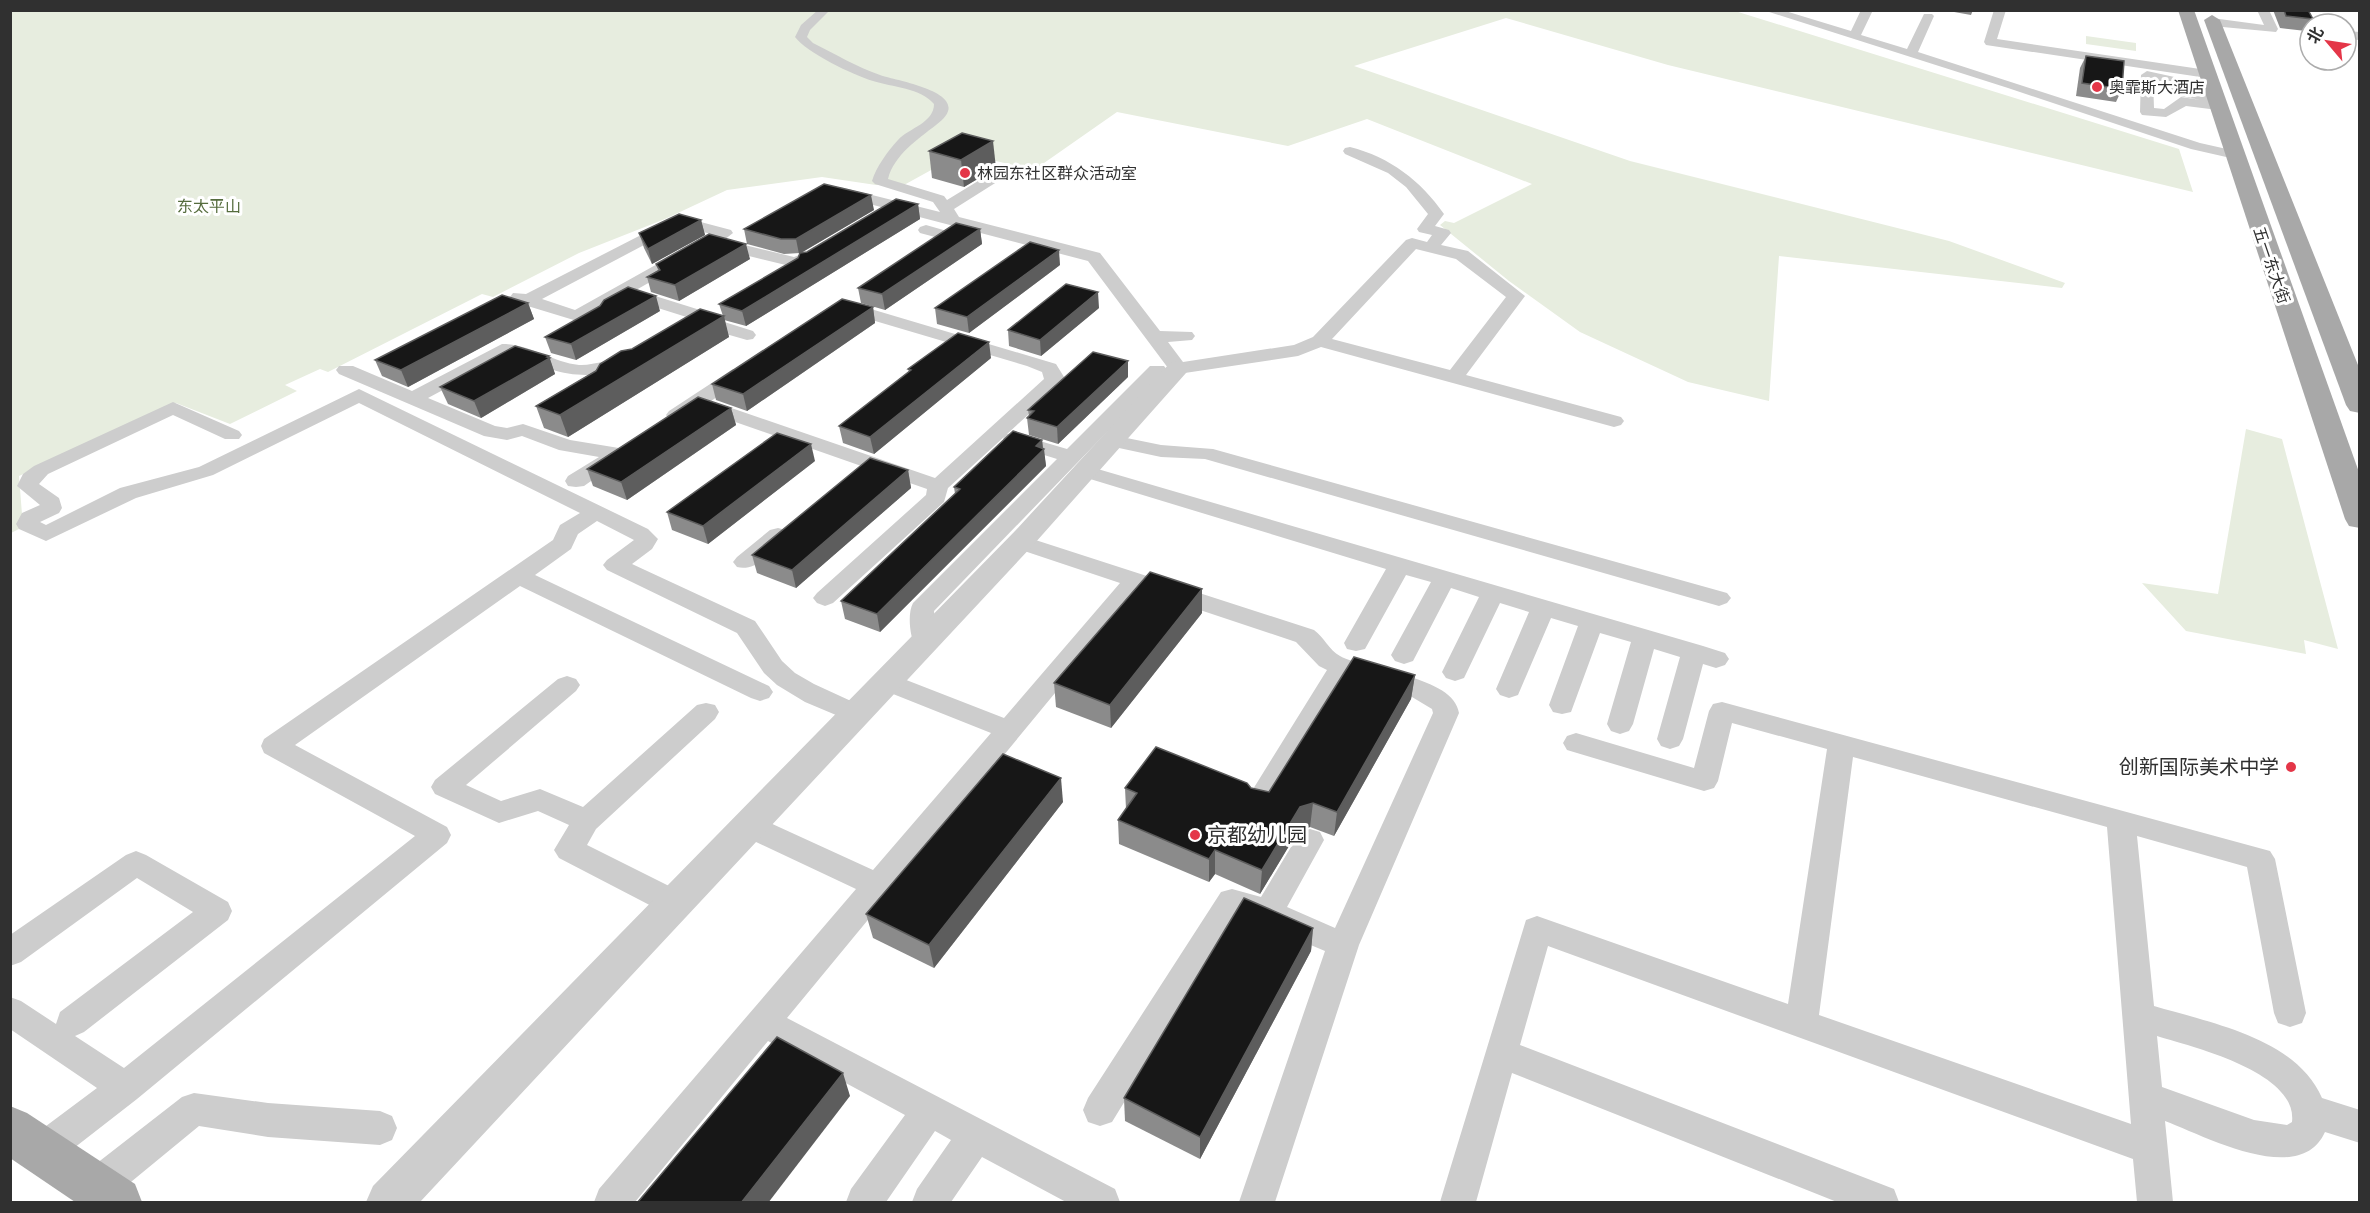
<svg xmlns="http://www.w3.org/2000/svg" width="2370" height="1213" font-family="'Sofia Sans Condensed','Noto Sans SC',sans-serif">
  <rect width="100%" height="100%" fill="#fff"/>
  <g fill="#e7eddf">
    <polygon points="11,11 1735,11 2179,149 2193,192 1668,65 1506,18 1354,66 1630,161 1949,241 2065,283 2062,288 1779,256 1769,401 1688,382 1580,332 1509,281 1440,225 1445,221 1454,223 1532,184 1367,119 1288,146 1117,112 1034,170 962,153 904,185 876,185 822,177 727,190 665,219 579,253 493,297 482,294 328,372 320,369 285,385 297,391 230,424 176,403 19,476 23,527 11,533"/>
    <polygon points="2086,36 2136,43 2136,51 2086,44"/>
    <polygon points="2246,429 2282,439 2338,649 2304,640 2306,654 2186,631 2142,583 2218,594"/>
  </g>
  <g fill="none" stroke-linecap="round" stroke-linejoin="round">
    <g fill="#cdcdcd" fill-rule="evenodd">
      <path d="M818,10h12l-20,20 -3,7 6,6c22,11 44,24 67,32 16,6 100,18 56,50 -18,14 -42,30 -48,54l56,17 3,4 54,-33h10l2,3 -2,3 -57,36 5,8 141,36 60,78 32,1 3,4 -3,4 -24,2 15,20 111,-17 19,-8 93,-97 6,-2 15,4 5,-7 -13,-3 -2,-3 11,-15 -22,-27 -18,-14 -43,-19 -2,-3 2,-3 5,-1c40,10 71,34 94,67l-9,12 14,4 2,3 -10,12 27,6 57,45 -59,79 155,42 3,4 -3,4 -7,2 -293,-80 -23,9 -120,18 -7,-2 -83,-111 -253,-66 -3,-3 3,-3 5,-2 100,25 -7,-10 -58,-18 -3,-3c4,-14 16,-30 26,-41 11,-12 36,-17 36,-36 -13,-16 -42,-17 -61,-23 -20,-6 -66,-28 -78,-44l6,-12zM1416,249l40,10 50,38 -56,73 -118,-31z"/>
      <polygon points="1763,10 1782,10 1851,31 1861,10 1873,10 1861,35 1907,49 1924,14 1932,14 1934,16 1918,52 2200,143 2240,152 2242,155 2235,159 2191,149 2008,88"/>
      <polygon points="1994,10 2006,10 1997,39 2207,70 2213,74 2207,78 1986,45 1984,42"/>
      <polygon points="2257,10 2269,10 2278,29 2276,32 2212,26 2206,22 2212,18 2264,25"/>
      <polygon points="2346,31 2360,32 2360,40 2346,39"/>
      <path d="M2147,71l32,7 5,11 36,6 2,3 -6,4 9,4 -7,4 -32,-4 -20,11 -24,-2 -2,-3 1,-37zM2153,80l16,4 5,11 27,5 -20,-3 -17,12 -10,-1z"/>
      <path d="M678,216l53,14 2,3 -9,7 70,17 25,-10 8,5 -18,13 -15,2 -82,-20 -76,43 80,25 2,5 35,11 3,4 -3,4 -6,1 -49,-14 -2,-6 -73,-23 -46,24 -56,-17 -11,-7 3,-4 13,1zM680,226l31,8 -136,76 -33,-11z"/>
      <polygon points="926,225 954,233 956,236 935,251 923,251 921,248 935,237 920,233 918,230 920,227"/>
      <path d="M844,301l212,63 8,13 -3,8 -54,49 6,-1 54,16 83,-83h14l3,4 -233,241 3,31 -3,6 -9,2 -9,-2c-6,-10 -9,-34 -3,-45l144,-144 -51,-16 -3,-4 1,-2 -56,51 -4,14 -111,101 -8,3 -8,-3 -4,-5 4,-5 109,-98 1,-6 -229,-80 -22,12 -7,-2 -3,-4 3,-4 64,-42h14l3,4 -3,4 -36,24 224,77 109,-99 -2,-7 -15,-6 -189,-56 -3,-4 3,-4z"/>
      <path d="M502,344c28,0 50,18 77,21 18,1 39,-10 55,-6l2,4 -2,4c-29,8 -54,12 -84,2 -14,-5 -28,-13 -44,-13l-78,42 67,28 12,2 16,-4 47,16 55,9 3,4 -3,4 -41,29 -8,1 -8,-1 -3,-5 3,-5 31,-19 -40,-7 -37,-14 -15,4 -23,-4 -145,-62 -3,-4 3,-4h14l59,25z"/>
      <polygon points="359,389 648,529 658,539 652,549 632,564 755,621 782,661 795,673 814,684 864,707 868,714 864,721 855,723 805,702 777,685 764,673 737,633 607,570 603,565 607,560 634,540 597,521 578,534 571,549 535,575 769,686 773,692 769,698 760,701 751,698 520,586 295,745 447,827 451,835 447,843 137,1099 56,1162 43,1167 30,1162 25,1150 30,1138 97,1088 10,1029 10,997 21,1001 56,1024 60,1012 193,912 137,878 21,962 10,966 10,935 126,855 136,851 146,855 228,902 232,911 228,920 84,1032 75,1036 124,1068 415,836 264,753 261,746 264,739 553,540 560,525 580,513 359,403 213,475 136,498 46,541 19,529 16,524 22,513 40,505 17,486 23,474 34,466 173,402 239,431 242,435 239,439 225,439 173,415 48,474 39,484 59,498 62,508 59,513 40,522 46,525 120,488 199,467"/>
      <polygon points="1112,435 1161,445 1213,449 1727,593 1731,598 1727,603 1719,606 1205,459 1161,457 1105,445 1102,441 1105,437"/>
      <polygon points="1084,465 1703,646 1725,653 1729,659 1725,665 1716,668 1703,664 1683,739 1679,746 1670,749 1661,746 1657,739 1680,657 1654,649 1633,724 1629,731 1620,734 1611,731 1607,724 1631,642 1600,633 1571,712 1562,714 1553,712 1549,705 1578,626 1551,618 1518,695 1509,698 1500,695 1496,689 1529,612 1500,603 1464,678 1455,681 1446,678 1442,672 1479,597 1451,588 1413,661 1404,664 1395,661 1391,655 1431,582 1406,575 1365,649 1356,651 1347,649 1344,643 1386,569 1077,475 1073,471 1077,467"/>
      <path d="M778,528l8,2 3,5 -3,5c-14,12 -30,32 -49,27l-4,-5 4,-5 33,-27z"/>
      <path d="M1020,535l294,95c10,7 15,20 26,26 28,15 114,20 119,57l-100,232 -84,257h-36l86,-251 -86,-36 -127,207 -12,4 -12,-4 -5,-12 5,-12 133,-206 11,-3 29,8 39,-65 10,-3 10,3 4,8 -37,67 48,21 98,-215 -1,-4 -20,-12 -64,-19 -78,132 -10,3 -10,-3 -4,-8 4,-8 77,-124 -8,-4 -23,-24 -156,-52 -353,428 328,171 5,13h-54l-84,-45 -31,45h-39l5,-13 34,-49 -16,-9 -49,71h-40l5,-13 54,-74 -137,-74 -133,161h-41l5,-13 257,-300 -117,-55 -4,-8 4,-8 10,-3 10,3 114,52 118,-137 -113,-45 -4,-6 4,-6 9,-3 9,3 108,42 116,-135 -108,-36 -3,-5 3,-5z"/>
      <polygon points="567,676 576,679 580,685 576,691 466,785 501,801 540,789 583,807 697,705 706,703 715,705 719,712 715,719 596,829 587,845 685,894 689,903 685,912 674,915 663,912 559,858 554,850 569,825 538,811 499,823 435,794 431,787 435,780 558,679"/>
      <path d="M1722,702l548,149 5,8 31,154 -4,10 -12,4 -12,-4 -4,-10 -27,-146 -110,-31 17,170c57,17 142,32 168,92l38,12v33l-35,-11c-25,56 -120,4 -160,-11l8,81h-36l-4,-43 -585,-213 -28,99 374,144 5,13h-62l-325,-129 -36,129h-36l86,-282 11,-4 251,88 39,-255 -95,-26 -14,58 -4,7 -10,3 -137,-41 -4,-7 4,-7 9,-3 118,35 15,-57 4,-7zM1853,757l254,70 24,297 -312,-109zM2157,1036c36,11 141,36 135,86l-5,3 -33,-5 -92,-33z"/>
      <polygon points="194,1093 268,1103 380,1111 392,1116 397,1128 392,1140 380,1145 268,1137 199,1126 109,1200 102,1202 83,1200 78,1187 83,1174 182,1097"/>
    </g>
    <polygon fill="#cdcdcd" fill-rule="evenodd" points="1178,361 1186,363 1190,368 1186,373 1035,543 420,1202 366,1202 373,1186 1015,531 1170,363"/>
    <g fill="#a8a8a8" fill-rule="evenodd">
      <polygon points="2178,10 2194,10 2360,475 2360,528 2349,526 2345,519"/>
      <polygon points="2212,15 2220,20 2360,370 2360,413 2350,411 2346,405 2204,20"/>
      <polygon points="10,1106 27,1113 135,1184 142,1202 75,1202 10,1158"/>
    </g>
  </g>
  <g fill="#8b8b8b">
    <polygon points="1943,10 1973,10 1971,15"/>
    <polygon points="2273,10 2308,10 2313,19 2306,31 2280,28"/>
    <polygon points="2086,56 2122,89 2116,102 2076,96 2080,68"/>
    <polygon points="929,151 996,168 964,187 932,178"/>
    <polygon points="918,204 920,219 746,326 724,320 729,337 568,437 544,428 536,406 632,349 723,316 719,304 798,258 800,253 784,254 747,244 744,229 874,210 801,253 807,252"/>
    <polygon points="701,220 705,235 652,264 644,248 639,233"/>
    <polygon points="980,229 982,244 885,310 861,303 858,288"/>
    <polygon points="750,259 679,301 651,292 647,277 658,270 656,264"/>
    <polygon points="1060,265 969,333 937,324 935,308"/>
    <polygon points="528,303 534,319 408,387 382,376 375,360"/>
    <polygon points="873,307 875,323 747,411 716,400 712,384"/>
    <polygon points="1099,308 1041,356 1009,346 1008,330"/>
    <polygon points="660,311 576,360 551,353 545,337"/>
    <polygon points="549,356 555,374 481,418 448,404 440,387"/>
    <polygon points="991,358 874,454 843,443 839,426 909,372 908,369"/>
    <polygon points="1128,377 1058,444 1029,435 1027,418 1029,416 1028,410"/>
    <polygon points="731,408 736,425 627,500 593,486 587,469"/>
    <polygon points="1042,440 1046,466 880,632 845,619 841,601 955,494 954,487"/>
    <polygon points="815,461 708,544 672,530 667,512"/>
    <polygon points="908,470 911,488 796,588 757,573 752,555"/>
    <polygon points="1202,613 1111,728 1056,707 1054,683"/>
    <polygon points="1415,675 1411,699 1334,836 1310,827 1298,831 1260,894 1215,874 1209,882 1119,844 1118,820 1126,809 1125,788 1251,788 1269,792"/>
    <polygon points="1063,802 934,968 873,938 866,914"/>
    <polygon points="1313,928 1311,951 1200,1159 1125,1121 1124,1098"/>
  </g>
  <g fill="#5d5d5d">
    <polygon points="993,141 996,168 964,187 961,160"/>
    <polygon points="871,195 874,210 799,254 796,239"/>
    <polygon points="918,204 920,219 746,326 742,311"/>
    <polygon points="701,220 705,235 652,264 648,249"/>
    <polygon points="980,229 982,244 885,310 882,294"/>
    <polygon points="746,244 750,259 679,301 675,285"/>
    <polygon points="1059,250 1060,265 969,333 967,317"/>
    <polygon points="1098,292 1099,308 1041,356 1040,340"/>
    <polygon points="656,296 660,311 576,360 571,344"/>
    <polygon points="528,303 534,319 408,387 401,370"/>
    <polygon points="873,307 875,323 747,411 743,394"/>
    <polygon points="724,316 729,337 568,437 560,415"/>
    <polygon points="989,342 991,358 874,454 870,437"/>
    <polygon points="549,356 555,374 481,418 474,401"/>
    <polygon points="1128,361 1128,377 1058,444 1057,427"/>
    <polygon points="731,408 736,425 627,500 621,482"/>
    <polygon points="1042,440 1043,450 1044,449 1046,466 880,632 877,614"/>
    <polygon points="811,444 815,461 708,544 703,526"/>
    <polygon points="908,470 911,488 796,588 792,570"/>
    <polygon points="1202,589 1202,613 1111,728 1110,705"/>
    <polygon points="1415,675 1411,699 1334,836 1337,812"/>
    <polygon points="1061,778 1063,802 934,968 929,945"/>
    <polygon points="1313,803 1310,827 1298,831 1260,894 1262,870 1300,807"/>
    <polygon points="1215,850 1215,874 1209,882 1209,859"/>
    <polygon points="1313,928 1311,951 1200,1159 1200,1137"/>
    <polygon points="843,1073 850,1096 768,1203 741,1203"/>
  </g>
  <g fill="#171717" stroke="#5d5d5d" stroke-width="1.5">
    <polygon points="2284,10 2308,10 2313,19 2286,16"/>
    <polygon points="2086,56 2124,61 2122,89 2082,83"/>
    <polygon points="962,133 993,141 961,160 929,151"/>
    <polygon points="824,184 871,195 796,239 781,239 744,229"/>
    <polygon points="896,199 918,204 742,311 719,304 798,258 800,253 807,252"/>
    <polygon points="679,214 701,220 648,249 639,233"/>
    <polygon points="956,223 980,229 882,294 858,288"/>
    <polygon points="709,234 746,244 675,285 647,277 660,270 656,264"/>
    <polygon points="1030,242 1059,250 967,317 935,308"/>
    <polygon points="1066,284 1098,292 1040,340 1008,330"/>
    <polygon points="628,287 656,296 571,344 545,337 600,306 604,300"/>
    <polygon points="502,295 528,303 401,370 375,360"/>
    <polygon points="842,299 873,307 743,394 712,384"/>
    <polygon points="700,309 724,316 560,415 536,406 596,371 600,364 621,351 632,349"/>
    <polygon points="958,333 989,342 870,437 839,426 911,370 908,369"/>
    <polygon points="515,346 549,356 547,357 550,358 474,401 440,387"/>
    <polygon points="1093,352 1128,361 1057,427 1027,418 1034,411 1028,410"/>
    <polygon points="698,397 731,408 621,482 587,469"/>
    <polygon points="1013,431 1042,440 1036,446 1044,449 877,614 841,601 960,489 954,487"/>
    <polygon points="777,433 811,444 703,526 667,512"/>
    <polygon points="870,458 908,470 792,570 752,555"/>
    <polygon points="1150,572 1202,589 1110,705 1054,683"/>
    <polygon points="1354,657 1415,675 1337,812 1313,803 1300,807 1262,870 1215,850 1209,859 1118,820 1137,793 1125,788 1156,747 1247,783 1251,788 1269,792"/>
    <polygon points="1003,754 1061,778 929,945 866,914"/>
    <polygon points="1244,898 1313,928 1200,1137 1124,1098"/>
    <polygon points="777,1037 843,1073 741,1203 637,1203"/>
  </g>
  <g fill="#e43648" stroke="#fff" stroke-width="2">
    <circle cx="2097" cy="87" r="6"/>
    <circle cx="965" cy="173" r="6"/>
    <circle cx="2291" cy="767" r="6"/>
    <circle cx="1195" cy="835" r="6"/>
  </g>
  <g text-anchor="middle" stroke-width="6" stroke-linejoin="round" paint-order="stroke">
    <g font-size="16" fill="#303030" stroke="#fff" text-anchor="start">
      <text x="2109" y="93">奥霏斯大酒店</text>
      <text x="977" y="179">林园东社区群众活动室</text>
    </g>
    <g font-size="16" fill="#556c3d" stroke="#fff">
      <text x="209" y="212">东太平山</text>
    </g>
    <g font-size="16" fill="#303030" stroke="#fff">
      <text transform="translate(2272 265) rotate(71)" y="6">五一东大街</text>
    </g>
    <g font-size="20" fill="#303030" stroke="#fff" text-anchor="end">
      <text x="2279" y="774">创新国际美术中学</text>
      <text x="1207" y="842" text-anchor="start">京都幼儿园</text>
    </g>
  </g>
  <rect width="2370" height="1213" fill="none" stroke="#303030" stroke-width="24"/>
  <g transform="translate(2328 42) rotate(299)"><circle r="28" fill="#ffffff" stroke="#acacac" stroke-width="1.5"/>
  <path d="M0-4.5L10 22L0 15L-10 22Z" fill="#e43648"/>
  <text y="-9" font-size="16" font-weight="bold" text-anchor="middle" fill="#303030">北</text>
  </g>
</svg>
